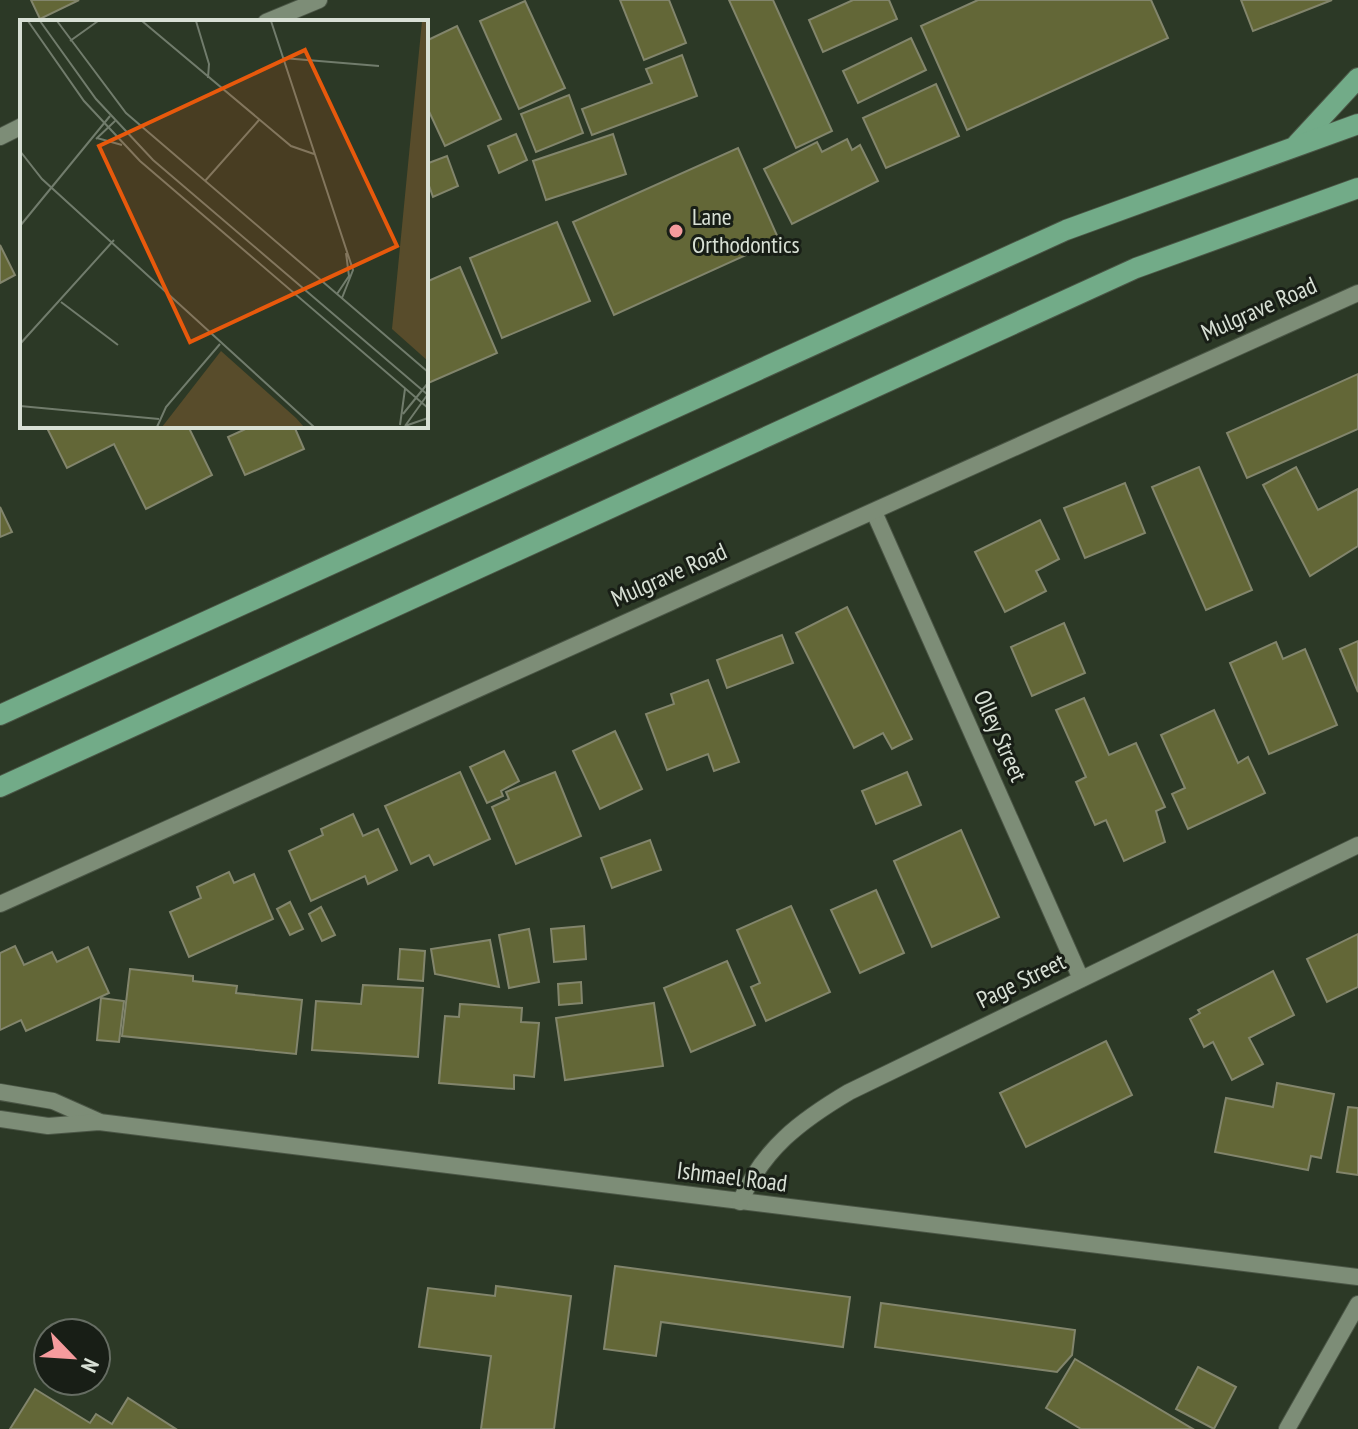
<svg xmlns="http://www.w3.org/2000/svg" width="1358" height="1429" font-family="'PT Sans Narrow',sans-serif">
  <rect width="100%" height="100%" fill="#2c3926"/>
  <g fill="#636737" stroke="#82856c" stroke-width="2">
    <polygon points="31,0 79,0 40,19"/>
    <polygon points="620,0 669,0 686,43 644,60"/>
    <polygon points="729,0 773,0 832,131 796,148"/>
    <polygon points="853,0 889,0 897,19 823,52 809,20"/>
    <polygon points="978,0 1151,0 1168,38 967,130 921,26"/>
    <polygon points="1241,0 1332,0 1253,31"/>
    <polygon points="525,1 565,88 519,109 480,21"/>
    <polygon points="457,26 501,119 445,146 426,105 426,41"/>
    <polygon points="911,38 926,70 858,103 843,71"/>
    <polygon points="682,55 697,96 592,135 582,109 652,83 646,69"/>
    <polygon points="936,84 959,136 886,168 863,118"/>
    <polygon points="569,95 583,133 536,152 521,114"/>
    <polygon points="516,134 527,160 499,173 488,146"/>
    <polygon points="613,134 626,174 546,200 533,161"/>
    <polygon points="847,139 852,150 860,145 878,181 792,224 764,169 817,142 822,152"/>
    <polygon points="738,148 779,240 614,315 573,222"/>
    <polygon points="447,156 458,186 433,197 426,177 426,164"/>
    <polygon points="557,222 590,301 502,338 470,258"/>
    <polygon points="0,245 15,275 0,283"/>
    <polygon points="460,267 497,353 426,384 426,282"/>
    <polygon points="1358,374 1358,429 1247,478 1227,433"/>
    <polygon points="46,426 188,426 212,475 146,509 114,444 67,468"/>
    <polygon points="252,426 294,426 304,449 245,475 228,437"/>
    <polygon points="1199,467 1252,590 1206,610 1152,487"/>
    <polygon points="1296,467 1318,510 1358,489 1358,546 1310,576 1263,485"/>
    <polygon points="1125,483 1145,533 1085,558 1064,508"/>
    <polygon points="0,507 12,532 0,537"/>
    <polygon points="1040,520 1059,559 1036,571 1046,591 1005,612 975,552"/>
    <polygon points="847,607 912,739 892,749 883,733 854,748 796,633"/>
    <polygon points="1064,623 1085,673 1032,696 1011,647"/>
    <polygon points="782,635 793,663 727,688 717,660"/>
    <polygon points="1358,641 1358,692 1340,649"/>
    <polygon points="1276,642 1283,659 1305,649 1337,725 1269,754 1230,663"/>
    <polygon points="708,680 739,762 714,771 708,754 667,770 646,714 674,704 671,694"/>
    <polygon points="1084,698 1109,755 1136,743 1165,807 1156,811 1165,842 1124,861 1106,820 1095,825 1076,782 1086,777 1056,710"/>
    <polygon points="1214,710 1238,763 1248,757 1265,793 1188,829 1172,794 1185,788 1161,735"/>
    <polygon points="615,731 642,789 600,809 573,751"/>
    <polygon points="504,751 519,781 501,791 503,796 487,803 470,767"/>
    <polygon points="460,772 490,839 434,865 429,855 411,864 385,806"/>
    <polygon points="555,772 581,836 516,864 492,807 509,799 506,792"/>
    <polygon points="907,772 921,805 876,824 862,791"/>
    <polygon points="353,814 363,836 378,829 397,870 368,884 365,876 311,901 289,851 323,835 321,829"/>
    <polygon points="961,830 999,917 932,947 894,861"/>
    <polygon points="650,840 661,870 612,888 601,858"/>
    <polygon points="229,872 234,883 254,874 273,919 189,957 170,912 201,898 197,887"/>
    <polygon points="876,890 904,953 860,973 831,910"/>
    <polygon points="290,902 303,929 290,935 277,909"/>
    <polygon points="791,906 830,992 766,1021 751,987 760,983 737,930"/>
    <polygon points="321,907 335,935 322,941 309,914"/>
    <polygon points="584,926 586,959 554,962 551,929"/>
    <polygon points="529,929 539,982 509,988 499,935"/>
    <polygon points="1358,934 1358,987 1327,1002 1307,959"/>
    <polygon points="490,940 499,987 435,974 431,949"/>
    <polygon points="15,946 24,965 52,952 57,962 88,947 109,993 26,1031 21,1020 0,1030 0,953"/>
    <polygon points="400,949 425,951 423,981 398,979"/>
    <polygon points="727,961 755,1025 691,1052 664,988"/>
    <polygon points="130,969 193,976 193,981 237,986 236,993 302,1000 296,1054 122,1036"/>
    <polygon points="1273,971 1294,1015 1249,1038 1263,1064 1232,1080 1213,1042 1204,1047 1190,1019 1200,1013 1198,1010"/>
    <polygon points="581,982 582,1003 559,1005 558,984"/>
    <polygon points="363,985 423,988 418,1057 312,1050 316,1001 361,1004"/>
    <polygon points="101,998 124,1001 119,1042 97,1040"/>
    <polygon points="654,1003 663,1066 565,1080 556,1018"/>
    <polygon points="460,1004 522,1008 521,1022 539,1023 534,1077 514,1075 514,1089 439,1083 445,1016 459,1017"/>
    <polygon points="1106,1041 1132,1095 1026,1147 1000,1093"/>
    <polygon points="1277,1083 1334,1094 1321,1158 1311,1156 1308,1170 1215,1152 1226,1098 1273,1107"/>
    <polygon points="1348,1107 1358,1108 1358,1175 1337,1172"/>
    <polygon points="615,1266 850,1297 843,1347 661,1322 656,1356 604,1349"/>
    <polygon points="496,1286 571,1296 554,1429 481,1429 491,1356 419,1347 428,1288 495,1296"/>
    <polygon points="881,1303 1075,1330 1072,1355 1057,1372 875,1347"/>
    <polygon points="1075,1359 1193,1429 1081,1429 1046,1408"/>
    <polygon points="1198,1367 1236,1387 1214,1429 1176,1409"/>
    <polygon points="35,1389 90,1423 96,1414 112,1424 128,1398 176,1429 10,1429"/>
  </g>
  <g fill="none" stroke-linecap="round" stroke-linejoin="round">
    <defs>
      <g id="minor">
        <polyline points="266,22 319,0"/>
        <polyline points="0,137 22,126"/>
        <polyline points="874,512 1081,979"/>
        <polyline points="0,904 1358,293"/>
        <polyline points="0,1092 53,1101 98,1121"/>
        <polyline points="0,1119 48,1126 99,1122 1358,1277"/>
        <path d="M740,1202c23,-53 60,-81 109,-110l509,-247"/>
        <polyline points="1287,1429 1358,1304"/>
      </g>
      <g id="primary">
        <polyline points="1297,144 1358,78"/>
        <polyline points="0,715 1066,230 1358,124"/>
        <polyline points="0,787 1136,268 1358,188"/>
      </g>
    </defs>
    <use href="#minor" stroke="#4b5646" stroke-width="18"/>
    <use href="#primary" stroke="#4b5646" stroke-width="22"/>
    <use href="#minor" stroke="#7d8d77" stroke-width="16"/>
    <use href="#primary" stroke="#72ab88" stroke-width="20"/>
  </g>
  <circle fill="#f59b9d" stroke="#181e16" stroke-width="3" cx="676" cy="231" r="8"/>
  <g text-anchor="middle" stroke-width="6" stroke-linejoin="round" paint-order="stroke">
    <g font-size="24" fill="#d8e0d5" stroke="#181e16" text-anchor="start">
      <text x="692" y="225">Lane<tspan x="692" dy="28">Orthodontics</tspan></text>
    </g>
    <g font-size="24" fill="#d8e0d5" stroke="#181e16">
      <text transform="translate(1259 309) rotate(-24)" y="8">Mulgrave Road</text>
      <text transform="translate(669 575) rotate(-24)" y="8">Mulgrave Road</text>
      <text transform="translate(1000 736) rotate(66)" y="8">Olley Street</text>
      <text transform="translate(1021 981) rotate(-26)" y="8">Page Street</text>
      <text transform="translate(732 1177) rotate(7)" y="8">Ishmael Road</text>
    </g>
  </g>
  <g transform="translate(20 20)">
    <rect width="408" height="408" fill="#2c3926"/>
    <path d="M402,1h6v340l-36,-32zM201,331l75,67 8,9h-142z" fill="#584c2b"/>
    <path fill="none" stroke="#717c6c" stroke-width="2" d="M8,1l56,80 56,60 288,247M20,1l56,78 57,61 275,235M37,1l69,92 302,259M122,1l149,125 23,8M176,1l13,43 -1,14M251,1l82,249 -11,28M50,21l28,-20M263,38l96,8M77,118l25,7M76,119l19,-18M0,131l22,28 272,248M185,161l54,-61M0,206l90,-110M317,274l12,-18 -3,-23M41,282l57,43M0,324l94,-104M0,386l139,13M383,394l25,-31M380,405l5,-36M385,406l23,-32M385,406l23,-8M137,407l9,-20 54,-63"/>
    <path fill="#e8590c" fill-opacity="0.15" stroke="#e8590c" stroke-width="4" d="M285,30l92,196 -207,96 -91,-196z"/>
    <rect width="408" height="408" fill="none" stroke="#d8e0d5" stroke-width="4"/>
  </g>
  <g transform="translate(72 1357) rotate(115)"><circle r="38" fill="#181e16" stroke="#656c62" stroke-width="2"/>
  <path d="M0-6L14 30L0 20L-14 30Z" fill="#f59b9d"/>
  <text y="-12" font-size="22" font-weight="bold" text-anchor="middle" fill="#d8e0d5">N</text>
  </g>
</svg>
